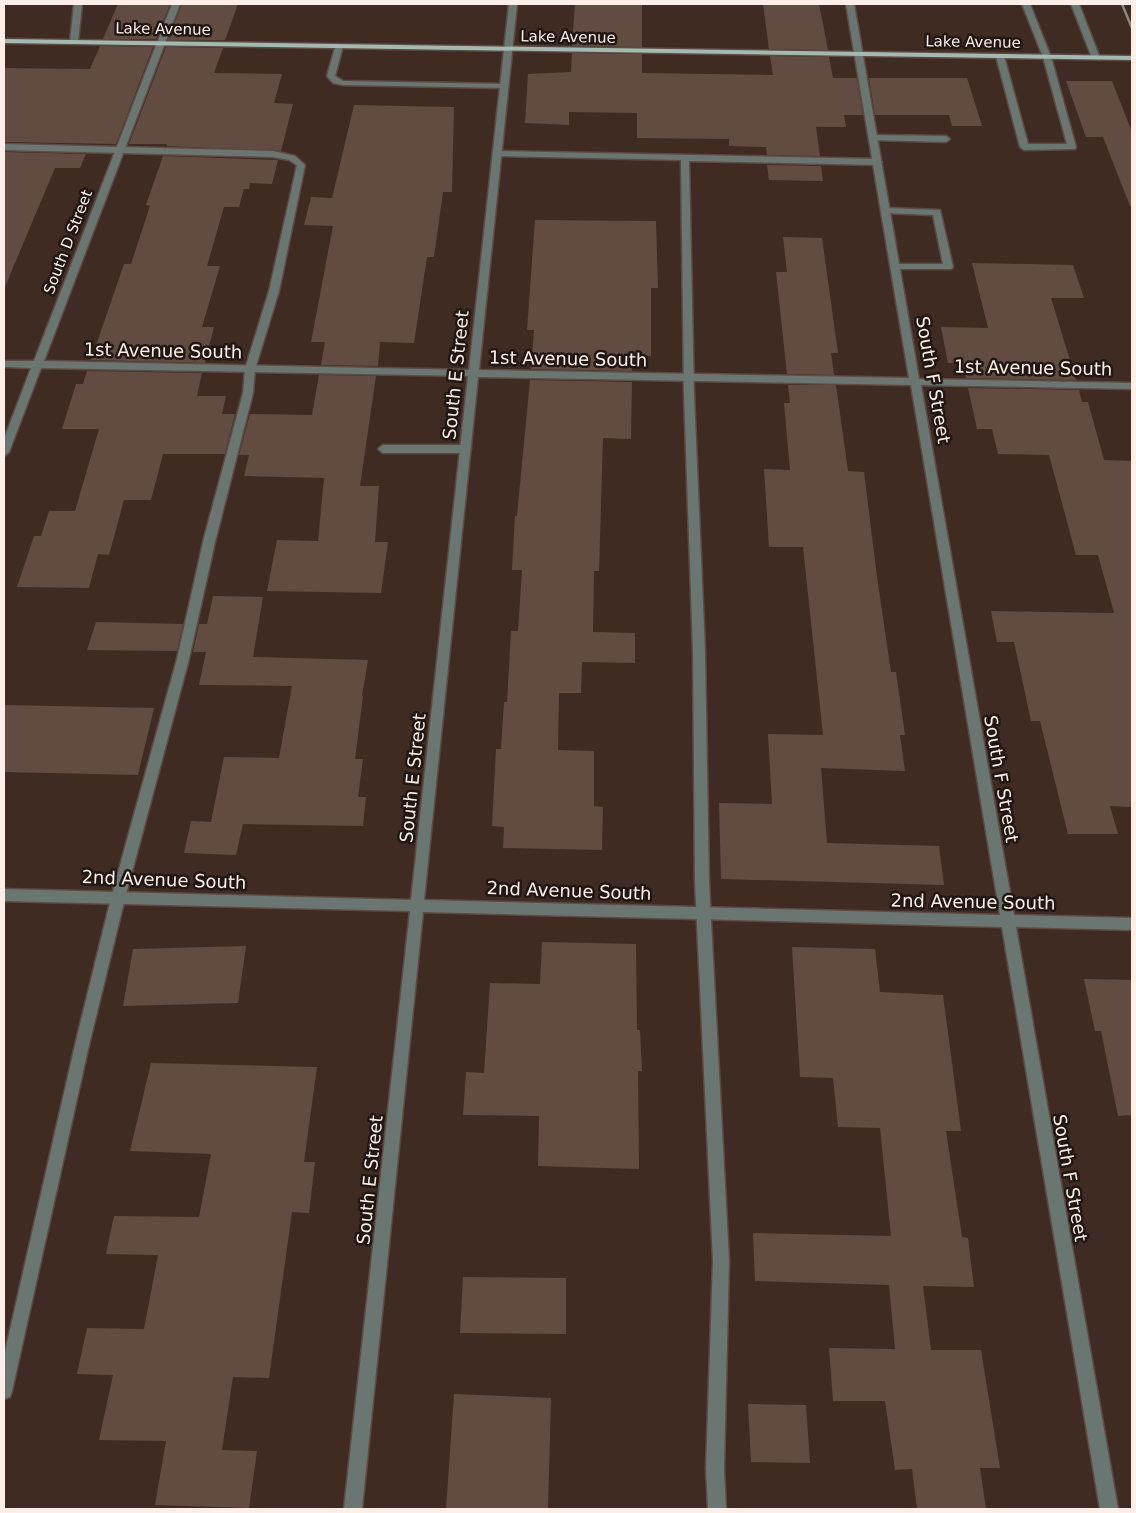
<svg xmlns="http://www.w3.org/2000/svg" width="1136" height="1513" font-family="'DejaVu Sans',sans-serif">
  <rect width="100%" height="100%" fill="#402b22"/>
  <g fill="#624c42">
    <polygon points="118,4 170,4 156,39 103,39"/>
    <polygon points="182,4 238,4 225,40 168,40"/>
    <polygon points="575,4 642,4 642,47 572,46"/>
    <polygon points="763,4 819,4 828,50 769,49"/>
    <polygon points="100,46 153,47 116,144 4,142 4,68 90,69"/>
    <polygon points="166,47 223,48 214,73 282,74 274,103 293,104 281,151 166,146 167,144 129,144"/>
    <polygon points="572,53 642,54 642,73 773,75 770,56 829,57 833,78 857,78 863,115 844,115 846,127 816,127 820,156 767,155 766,147 729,146 729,139 637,138 637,113 569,112 569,125 525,123 528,74 571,72"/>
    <polygon points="869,78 967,78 982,126 952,126 949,115 875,115"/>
    <polygon points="1066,81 1112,81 1132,132 1132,206 1130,206 1103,137 1086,137"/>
    <polygon points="354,105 454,107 452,192 443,192 434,257 427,257 414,343 380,342 378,366 321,365 325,342 311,342 333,226 304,225 311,197 332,198"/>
    <polygon points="4,152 86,154 80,168 55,168 4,289"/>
    <polygon points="163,156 278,160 272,184 250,183 249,189 244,189 239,207 224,207 207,266 220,266 202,327 214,327 205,363 91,360 124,264 131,264 150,206 146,205"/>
    <polygon points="767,165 821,166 823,181 769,180"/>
    <polygon points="535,220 656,221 658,288 651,288 651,356 632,356 632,371 531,369 534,330 527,330"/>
    <polygon points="783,237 822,238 838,353 831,353 834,375 787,374 776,272 787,272"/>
    <polygon points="972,263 1073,265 1084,298 1051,298 1076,380 966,378 963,363 948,363 941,327 988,328"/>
    <polygon points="87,371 202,373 197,396 226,396 222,414 235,414 225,454 163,454 151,500 124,500 109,555 98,554 89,588 17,587 34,536 41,536 49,511 75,511 99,429 62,429 76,384 83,384"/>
    <polygon points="319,375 376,376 360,486 379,486 375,542 388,542 381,593 267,591 277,540 318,541 324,478 244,476 249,455 239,455 250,414 312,415"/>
    <polygon points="530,380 632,382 631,439 603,438 599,571 594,571 593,632 635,633 635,663 582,662 581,693 559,693 558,750 594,751 594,806 603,807 602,850 503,848 504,827 492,826 496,749 501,749 504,702 507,702 511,631 518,631 522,570 512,570 515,516 517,516"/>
    <polygon points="788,385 836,385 848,471 864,472 877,577 891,672 896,672 905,735 900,735 905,771 821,768 827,843 939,846 944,885 721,879 719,803 772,804 768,734 823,735 803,547 769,547 764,469 790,470 784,403 790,403"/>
    <polygon points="968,388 1079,390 1082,402 1088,402 1104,460 1132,461 1132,807 1110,806 1118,834 1068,834 1040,721 1031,721 1014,642 997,642 991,611 1114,613 1098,555 1076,555 1049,455 998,454 992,429 977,429"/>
    <polygon points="213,596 263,597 253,657 368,660 362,696 363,696 355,759 363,759 358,797 366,797 363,826 243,824 236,855 184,853 191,821 211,822 224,757 279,758 292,686 199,685 206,652 193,652 199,624 207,624"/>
    <polygon points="96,622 183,624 177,651 87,650"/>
    <polygon points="4,705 154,708 138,775 4,772"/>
    <polygon points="542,942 636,944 637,1030 640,1030 642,1071 638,1071 639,1169 538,1166 539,1116 463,1115 466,1072 484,1073 490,983 540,984"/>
    <polygon points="246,946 238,1003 123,1006 133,949"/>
    <polygon points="792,947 875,949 880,992 943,995 961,1131 946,1131 962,1237 968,1238 974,1287 923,1286 931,1350 981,1350 1000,1468 980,1468 986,1509 917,1509 912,1469 895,1470 885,1401 833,1401 829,1348 895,1349 889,1285 755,1281 753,1233 891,1236 880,1128 838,1127 833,1078 800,1077"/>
    <polygon points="1084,979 1132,980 1132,1115 1118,1116 1101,1031 1095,1031"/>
    <polygon points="151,1063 317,1067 304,1162 315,1162 309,1213 292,1212 269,1378 233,1377 222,1450 257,1451 249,1508 155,1505 166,1441 99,1440 113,1375 77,1374 87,1328 144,1329 158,1255 106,1254 114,1216 199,1217 211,1154 130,1151"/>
    <polygon points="463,1277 566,1278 566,1334 460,1333"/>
    <polygon points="454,1394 551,1398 548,1509 446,1509"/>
    <polygon points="748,1404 806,1405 810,1463 751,1462"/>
  </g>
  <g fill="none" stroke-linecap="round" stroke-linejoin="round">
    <defs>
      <g id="service">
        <polygon points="74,4 82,4 78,42 74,44 70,42"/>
        <polygon points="1022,4 1030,4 1051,57 1076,147 1075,149 1024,150 1020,147 996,56 1000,54 1004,56 1028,144 1067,144 1043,57"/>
        <polygon points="1071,4 1079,4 1100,58 1099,60 1092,58"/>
        <polygon points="336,44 343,46 335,76 343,81 504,84 508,86 504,88 343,85 333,83 327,76"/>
        <polygon points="873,135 946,136 950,139 946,142 870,140 870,136"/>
        <polygon points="4,144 273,151 295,156 305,165 279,291 255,369 253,393 216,538 189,659 125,898 89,1045 12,1391 10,1397 4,1399 4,1356 75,1045 111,898 177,659 204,538 243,393 245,369 269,291 297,165 289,160 273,157 4,150"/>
        <polygon points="497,151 878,159 882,162 878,165 689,161 694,394 705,651 709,882 729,1261 724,1469 726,1509 708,1509 706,1469 713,1261 695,882 693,651 684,394 681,160 494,156 494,152"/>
        <polygon points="886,208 940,210 953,267 951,269 893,269 891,267 896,264 943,264 933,215 883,213 883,209"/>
        <polygon points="383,445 466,445 471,449 466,453 383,453 378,449"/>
      </g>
      <path id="minor" d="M172,4h8l-136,357 425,9 40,-366h8l-38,366 430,8 -63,-374h8l65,375 213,4v6l-211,-4 93,530 118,3v12l-116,-3 102,582h-18l-98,-582 -579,-15 -61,597h-18l66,-598 -406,-10v-12l407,11 57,-524 -427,-8 -32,84 -5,4v-17l27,-71 -27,-1v-6h30zM478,377l433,8 89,530 -576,-15z"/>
      <polygon id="primary" points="4,39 1132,56 1132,60 4,43"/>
    </defs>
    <use href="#service" stroke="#5e4a42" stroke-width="3"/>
    <use href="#minor" stroke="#5e4a42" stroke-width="3"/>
    <use href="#primary" stroke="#5e4a42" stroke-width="3"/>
    <use href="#service" fill="#6a7672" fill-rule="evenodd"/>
    <use href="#minor" fill="#6a7672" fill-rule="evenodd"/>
    <use href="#primary" fill="#a2bbb2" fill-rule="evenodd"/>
    <polyline stroke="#95837b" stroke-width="2.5" points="1122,4 1132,28"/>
  </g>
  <g text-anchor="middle" stroke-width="5" stroke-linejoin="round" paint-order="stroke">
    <g font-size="15" fill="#fdefe8" stroke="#201612">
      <text transform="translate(163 29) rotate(1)" y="5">Lake Avenue</text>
      <text transform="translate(568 37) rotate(1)" y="5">Lake Avenue</text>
      <text transform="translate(973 42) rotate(1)" y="5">Lake Avenue</text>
      <text transform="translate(68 242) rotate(-69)" y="5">South D Street</text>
    </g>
    <g font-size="18" fill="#fdefe8" stroke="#201612">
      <text transform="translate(163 351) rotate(1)" y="6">1st Avenue South</text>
      <text transform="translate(568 359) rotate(1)" y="6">1st Avenue South</text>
      <text transform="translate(1033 368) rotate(1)" y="6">1st Avenue South</text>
      <text transform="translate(456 375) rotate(-84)" y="6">South E Street</text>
      <text transform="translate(933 380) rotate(80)" y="6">South F Street</text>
      <text transform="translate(413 778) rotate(-84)" y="6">South E Street</text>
      <text transform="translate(1001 779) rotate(80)" y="6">South F Street</text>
      <text transform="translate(164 880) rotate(2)" y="6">2nd Avenue South</text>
      <text transform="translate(569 891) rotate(2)" y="6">2nd Avenue South</text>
      <text transform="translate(973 902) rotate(1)" y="6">2nd Avenue South</text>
      <text transform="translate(1070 1178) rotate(80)" y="6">South F Street</text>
      <text transform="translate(370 1180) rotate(-84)" y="6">South E Street</text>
    </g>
  </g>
  <rect width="1136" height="1513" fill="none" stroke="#fdefe8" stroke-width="10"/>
</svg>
